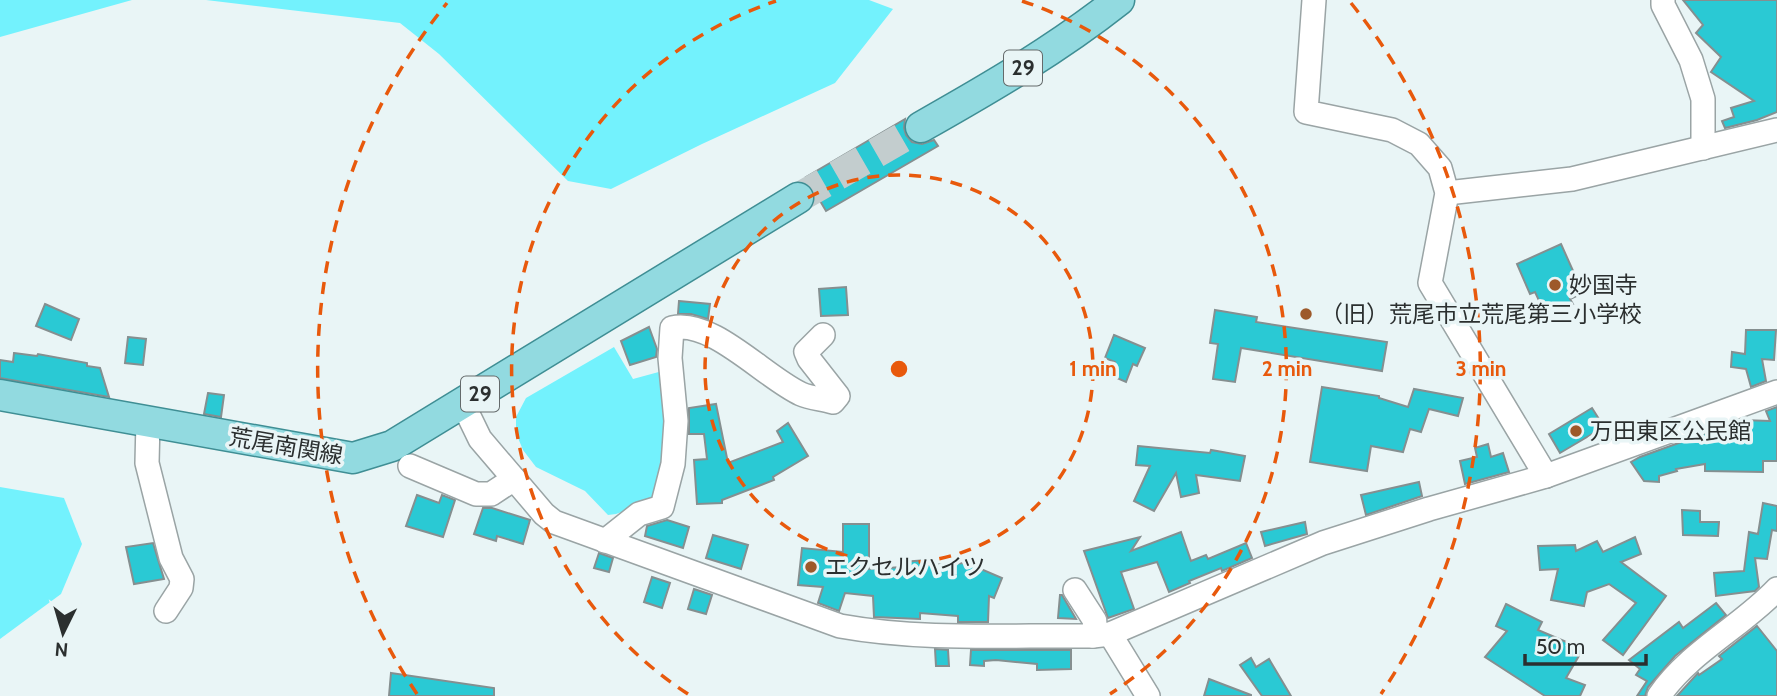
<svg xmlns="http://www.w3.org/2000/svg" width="1777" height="696" font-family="Cabin,'Noto Sans JP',sans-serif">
  <rect width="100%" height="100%" fill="#e9f5f6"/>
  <g fill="#73f2fd">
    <polygon points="0,0 132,0 0,37"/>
    <polygon points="206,0 869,0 893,9 835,83 702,144 611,189 568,181 439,54 400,23"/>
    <polygon points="614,347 633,379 666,370 673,431 655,500 616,514 608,515 585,491 536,467 523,450 516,433 516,417 526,398"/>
    <polygon points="0,487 64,498 82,544 61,594 0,639"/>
  </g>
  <g fill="#2ac9d4" stroke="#858f90" stroke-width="2">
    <polygon points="1683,0 1777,0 1777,112 1757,120 1725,128 1722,121 1734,117 1731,108 1754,101 1711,72 1721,57 1696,33 1703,25"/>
    <polygon points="905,119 904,128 906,135 912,142 922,144 934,140 938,146 826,211 806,177"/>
    <polygon points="1561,244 1583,293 1570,299 1573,304 1561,310 1558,304 1551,308 1549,304 1542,307 1535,292 1530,294 1517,264"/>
    <polygon points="846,287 848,315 821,316 819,289"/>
    <polygon points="679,301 710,304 708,319 691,314 678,314"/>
    <polygon points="45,304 79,319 71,340 36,326"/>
    <polygon points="1215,310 1257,317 1256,322 1387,342 1382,371 1241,348 1235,382 1213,379 1218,344 1210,343"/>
    <polygon points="649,327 657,349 656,357 630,365 621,341"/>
    <polygon points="1746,330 1776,330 1774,360 1762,359 1766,381 1751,387 1746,369 1731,367 1732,352 1745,354"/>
    <polygon points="1114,335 1145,348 1137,366 1133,364 1126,382 1110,375 1115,362 1105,358"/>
    <polygon points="128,337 146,339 143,365 125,363"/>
    <polygon points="14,353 37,356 38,354 87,363 87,366 100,368 109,397 0,378 0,360 13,362"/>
    <polygon points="1322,387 1379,396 1379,398 1408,407 1414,389 1463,398 1458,416 1429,409 1421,432 1410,429 1403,452 1371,446 1367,471 1310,462"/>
    <polygon points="208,393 224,395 221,417 204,414"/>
    <polygon points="716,404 728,463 783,442 777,431 788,423 808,456 773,477 774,480 722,500 722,503 697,504 694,460 707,459 704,434 689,434 689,408"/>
    <polygon points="1777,407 1777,461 1763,461 1763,472 1705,471 1705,464 1676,469 1677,471 1659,476 1659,482 1644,481 1631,462 1640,457 1720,428 1735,429 1735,422 1742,420 1770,421 1766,411"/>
    <polygon points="1592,408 1604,427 1560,453 1549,434"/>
    <polygon points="1488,444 1491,457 1503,453 1509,472 1465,484 1460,461 1477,457 1475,448"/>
    <polygon points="1138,446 1210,453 1211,450 1245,456 1240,481 1196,475 1199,493 1181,497 1176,473 1154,511 1134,501 1150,466 1136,465"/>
    <polygon points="1419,482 1422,496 1366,515 1361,495"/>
    <polygon points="417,495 439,503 442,495 455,500 443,537 406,526"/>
    <polygon points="1763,503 1777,506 1777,531 1772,530 1767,559 1755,558 1759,587 1755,591 1716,596 1714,573 1744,571 1749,532 1758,534"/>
    <polygon points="483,508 492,508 530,520 523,544 497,536 496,541 474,534"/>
    <polygon points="1682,510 1700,511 1700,522 1719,522 1718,536 1683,535"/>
    <polygon points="667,520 689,527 683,548 645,536 647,526"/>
    <polygon points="1305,522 1307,534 1265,546 1261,532"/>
    <polygon points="843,524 869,524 869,569 903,567 902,562 927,560 928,565 967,563 1002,578 994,598 989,596 988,622 958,622 958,616 920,613 920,619 874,617 873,596 845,593 839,611 818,603 823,587 798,585 802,548 843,552"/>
    <polygon points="1181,532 1191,561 1206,555 1208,559 1246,543 1252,558 1222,571 1221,568 1189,581 1190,583 1169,592 1157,562 1121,572 1134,609 1108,618 1084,551 1140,537 1131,551"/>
    <polygon points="713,535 748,545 741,569 706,558"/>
    <polygon points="1635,537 1641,554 1621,562 1666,596 1623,655 1603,640 1636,603 1609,584 1587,592 1584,606 1551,600 1558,569 1540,570 1538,546 1575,545 1576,551 1597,541 1603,552"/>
    <polygon points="153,543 164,579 134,584 126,547"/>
    <polygon points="599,553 613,558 609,572 594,568"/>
    <polygon points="652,577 670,583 662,608 644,602"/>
    <polygon points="694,589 712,595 706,614 688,609"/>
    <polygon points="1060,595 1062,595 1076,619 1058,618"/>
    <polygon points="1716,603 1726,615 1675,656 1648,687 1645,696 1637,696 1647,681 1636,675 1640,669 1629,660 1679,622 1683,628"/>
    <polygon points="1506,604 1542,622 1538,630 1583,649 1566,678 1585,685 1580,696 1545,696 1485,657 1507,631 1496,626"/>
    <polygon points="1757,626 1777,651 1777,696 1677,696 1698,673 1699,675 1722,659 1719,656"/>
    <polygon points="935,649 948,650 949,666 936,666"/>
    <polygon points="971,650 1071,650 1071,669 1037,670 1037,664 996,660 984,661 984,666 970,665"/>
    <polygon points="1251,658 1256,667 1269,659 1291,696 1262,696 1240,665"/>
    <polygon points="391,673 494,688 494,696 389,696"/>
    <polygon points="1209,679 1251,695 1251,696 1204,696"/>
  </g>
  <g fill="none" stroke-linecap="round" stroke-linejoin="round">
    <polyline stroke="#c3cdce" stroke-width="30" stroke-dasharray="30 15" stroke-linecap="butt" points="798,198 921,127"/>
    <defs>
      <g id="minor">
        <polyline points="1314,0 1306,112 1392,130 1419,144 1440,168 1447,193 1430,283 1546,476"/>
        <polyline points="1663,0 1663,5 1691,60 1703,99 1703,148"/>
        <polyline points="1447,193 1572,179 1777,130"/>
        <path d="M463,404l17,35 64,75 10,8 286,104c83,15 170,9 253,10l17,-2 213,-91 106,-34 117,-33 231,-84"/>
        <polyline points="148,421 147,463 171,558 182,579 181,588 166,611"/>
        <polyline points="410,466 476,494 491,494 514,479"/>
        <path d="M605,541l34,-27 23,-7 11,-43 3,-43 -6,-63 2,-30c41,-9 92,49 129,66 9,4 22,5 32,8l5,-6 -29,-37 -3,-7 17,-17"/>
        <polyline points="1075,590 1095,621 1093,636"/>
        <polyline points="1110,634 1148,696"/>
        <path d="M1659,696c30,-44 82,-69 118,-107"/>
      </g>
      <g id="major">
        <path d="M921,127c69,-39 136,-78 198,-127"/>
        <polyline points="0,395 353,458 392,446 798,198"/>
      </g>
    </defs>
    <use href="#minor" stroke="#9aa4a5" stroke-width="26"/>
    <use href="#major" stroke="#3f8e94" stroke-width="33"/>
    <use href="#minor" stroke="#fff" stroke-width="23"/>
    <use href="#major" stroke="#92dae0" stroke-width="30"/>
  </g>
  <g fill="none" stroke="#e8590c" stroke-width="3.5" stroke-dasharray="12 9">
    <circle cx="899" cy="369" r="194"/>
    <path d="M688 694A388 388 0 0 1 776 1M1022 1A388 388 0 0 1 1110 694"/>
    <path d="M417 694A582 582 0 0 1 447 3M1351 3A582 582 0 0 1 1381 694"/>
  </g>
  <g fill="#9d592a" stroke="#e9f5f6" stroke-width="2.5">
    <circle cx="1555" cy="285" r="7"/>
    <circle cx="1306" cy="314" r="7"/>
    <circle cx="1576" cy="431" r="7"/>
    <circle cx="811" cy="567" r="7"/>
  </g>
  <g text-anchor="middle" stroke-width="7" stroke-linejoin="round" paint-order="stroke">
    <g fill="#e9f5f6" stroke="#646a6b" stroke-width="2">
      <rect x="1004" y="50.5" width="38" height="35" rx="5"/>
      <rect x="461" y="376.5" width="38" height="35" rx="5"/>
    </g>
    <g font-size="21" font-weight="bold" fill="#2b2f2f">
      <text x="1023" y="75">29</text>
      <text x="480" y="401">29</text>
    </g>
    <g font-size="23" fill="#2b2f2f" stroke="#e9f5f6" text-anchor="start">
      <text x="1569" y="293">妙国寺</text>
      <text x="1320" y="322">（旧）荒尾市立荒尾第三小学校</text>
      <text x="1590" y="439">万田東区公民館</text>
      <text x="825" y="575">エクセルハイツ</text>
    </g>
    <g font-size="23" fill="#2b2f2f" stroke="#e9f5f6">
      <text transform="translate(286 446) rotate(10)" y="8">荒尾南関線</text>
    </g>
  </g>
  <circle cx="899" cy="369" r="10" fill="#e8590c" stroke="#e9f5f6" stroke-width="3.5"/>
  <g font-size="21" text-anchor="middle" font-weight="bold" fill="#e8590c" stroke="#e9f5f6" stroke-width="7" stroke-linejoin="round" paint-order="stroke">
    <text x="1093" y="376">1 min</text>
    <text x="1287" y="376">2 min</text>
    <text x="1481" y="376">3 min</text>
  </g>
  <g transform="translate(63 633) rotate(185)" stroke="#e9f5f6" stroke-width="5" paint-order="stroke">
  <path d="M0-5L12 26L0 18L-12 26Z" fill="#2b2f2f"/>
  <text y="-10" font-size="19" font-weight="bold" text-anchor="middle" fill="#2b2f2f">N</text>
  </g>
  <path d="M1525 654v10h121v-10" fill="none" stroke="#2b2f2f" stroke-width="3.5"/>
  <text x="1536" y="654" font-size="21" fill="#2b2f2f" stroke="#e9f5f6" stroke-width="5" paint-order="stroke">50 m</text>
</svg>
